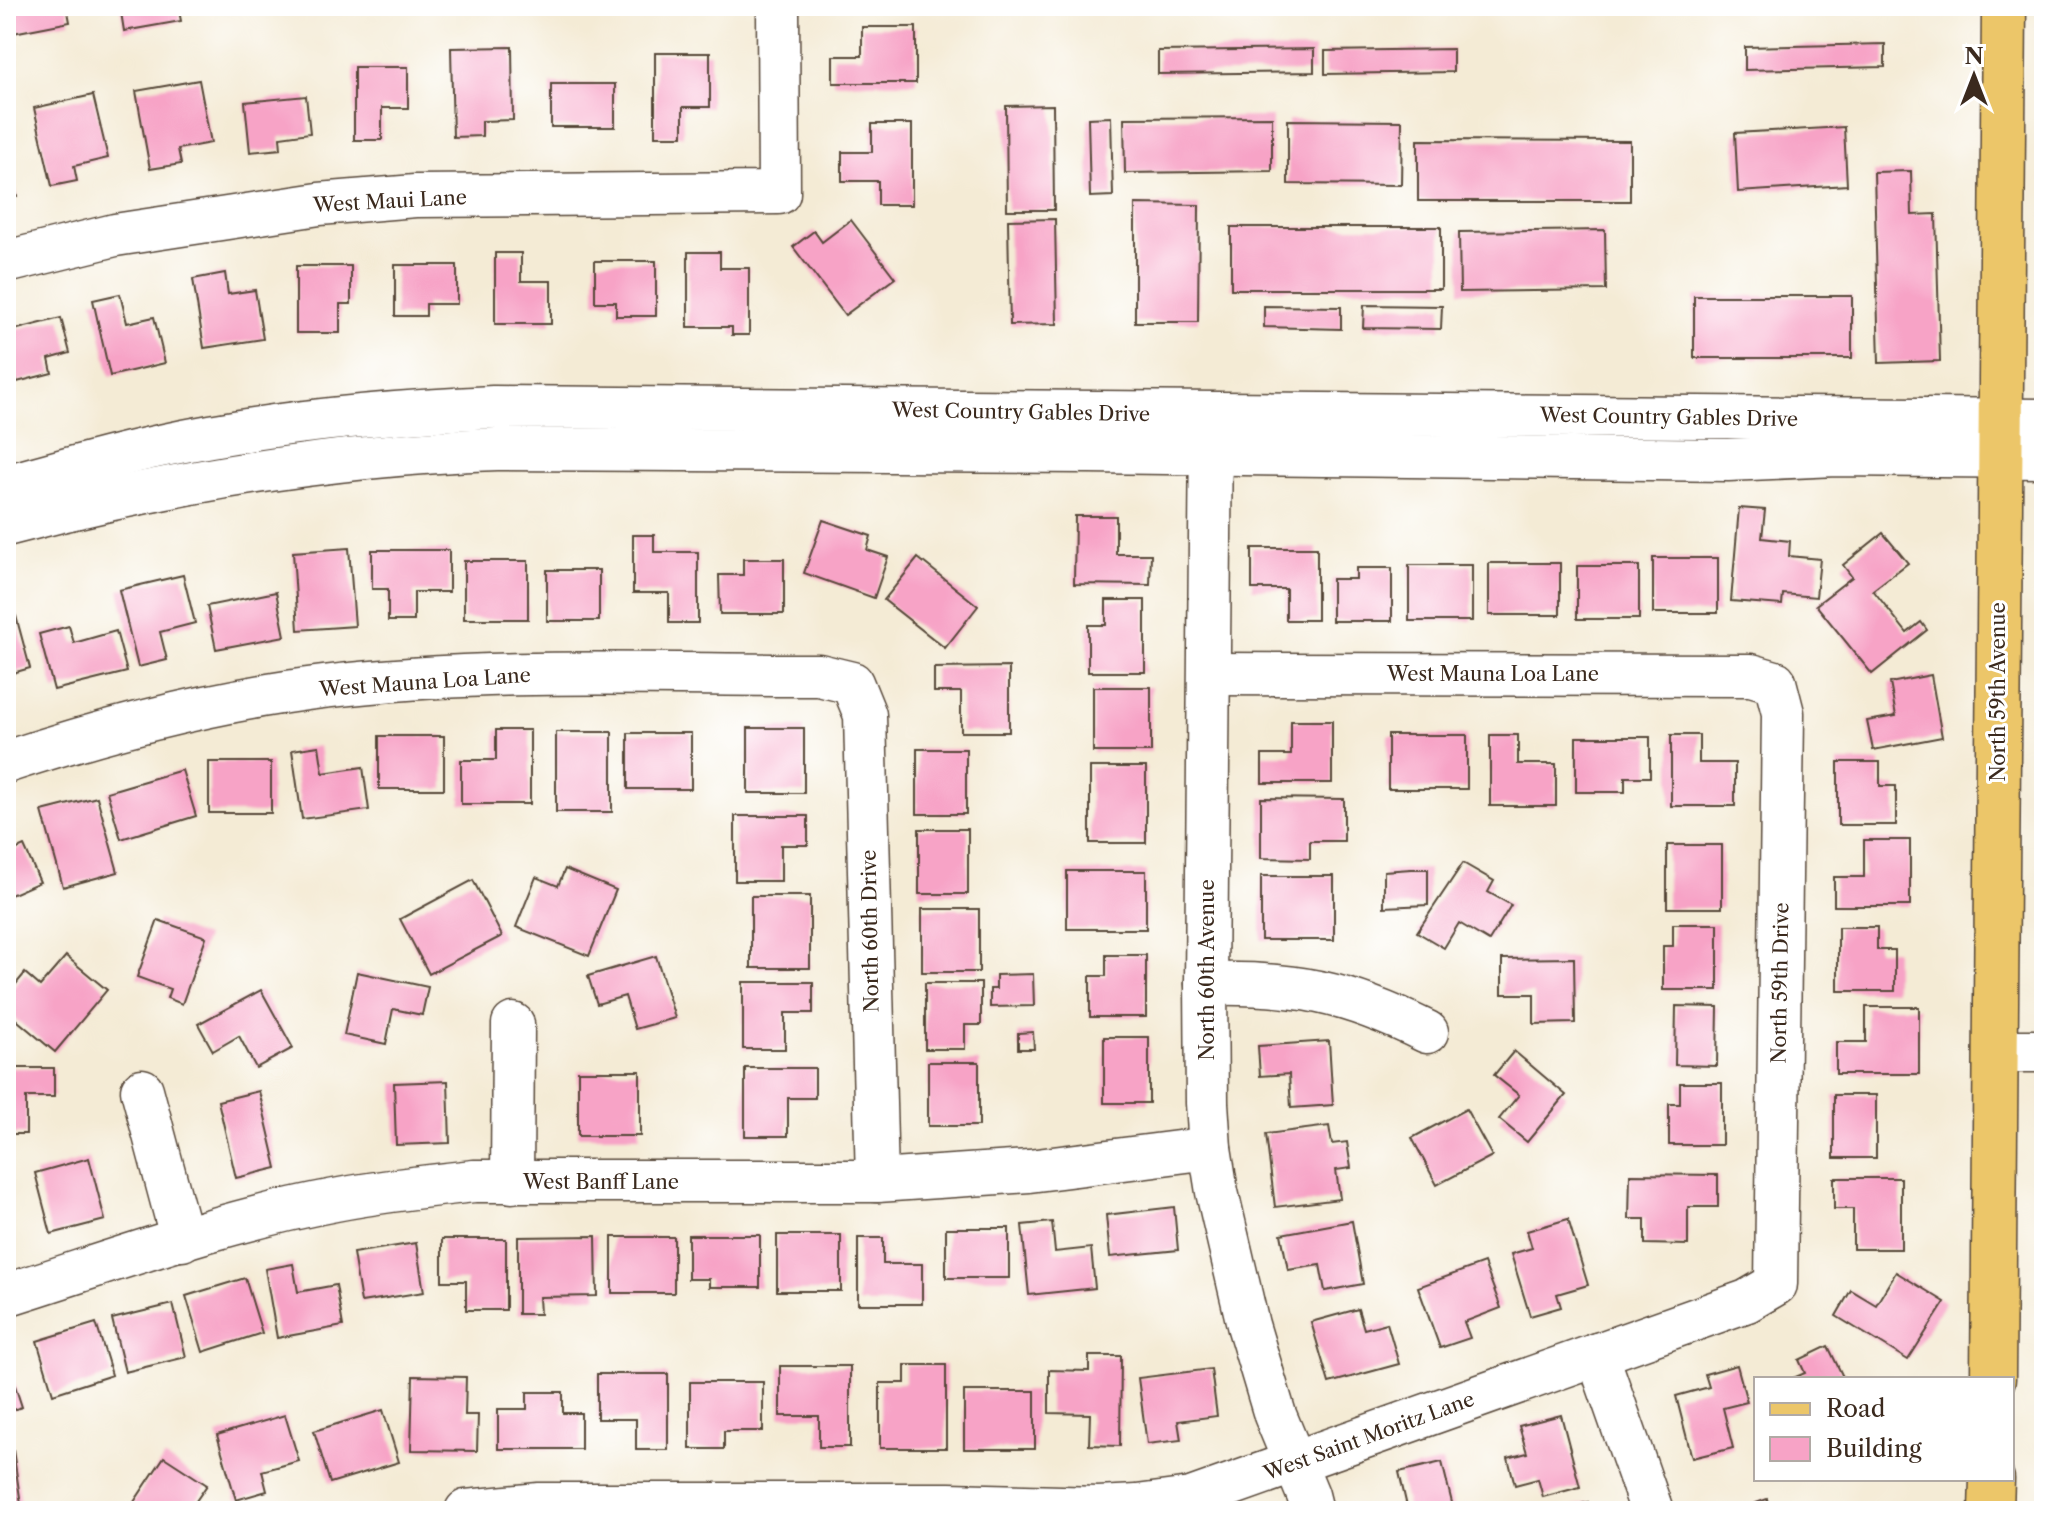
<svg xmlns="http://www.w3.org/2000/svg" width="2050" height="1517" font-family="'Libre Caslon Text',serif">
  <rect width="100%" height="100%" fill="#fff"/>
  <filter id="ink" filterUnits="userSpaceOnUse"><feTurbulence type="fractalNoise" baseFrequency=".0125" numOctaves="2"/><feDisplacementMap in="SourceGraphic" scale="16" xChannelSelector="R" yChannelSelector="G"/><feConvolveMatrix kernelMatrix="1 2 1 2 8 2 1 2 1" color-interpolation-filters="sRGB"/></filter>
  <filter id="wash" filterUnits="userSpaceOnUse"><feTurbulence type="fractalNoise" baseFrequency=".006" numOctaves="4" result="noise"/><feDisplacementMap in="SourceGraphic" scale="32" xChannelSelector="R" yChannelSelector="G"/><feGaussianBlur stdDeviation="1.8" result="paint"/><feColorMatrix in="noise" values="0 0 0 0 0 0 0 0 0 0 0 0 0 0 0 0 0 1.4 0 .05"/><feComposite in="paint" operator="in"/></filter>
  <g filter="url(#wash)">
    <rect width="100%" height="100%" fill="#f4ebd5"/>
    <g id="blocks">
      <g fill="#f7a3c6">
        <polygon points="6,6 67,6 70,22 8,34"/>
        <polygon points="120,6 178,6 181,21 124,31"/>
        <polygon points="862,27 916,27 916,83 833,83 833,56 862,56"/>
        <polygon points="1885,44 1885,67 1745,70 1745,47"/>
        <polygon points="512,47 513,120 482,121 482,136 453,137 451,48"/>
        <polygon points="1314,49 1314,72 1158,74 1158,51"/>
        <polygon points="1453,49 1453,72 1325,74 1325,51"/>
        <polygon points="655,53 710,53 710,107 683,107 683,136 655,136"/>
        <polygon points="354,67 408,67 408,108 382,108 382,140 354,140"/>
        <polygon points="199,80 211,143 178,149 181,164 150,169 136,91"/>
        <rect x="551" y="84" width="64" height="43"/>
        <polygon points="93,95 108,158 74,166 77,181 52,186 34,108"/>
        <polygon points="306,96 310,133 280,137 281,149 250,152 245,102"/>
        <polygon points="1053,105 1054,210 1007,210 1006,106"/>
        <polygon points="1111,117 1113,196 1090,197 1088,118"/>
        <polygon points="1272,117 1272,171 1125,173 1124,118"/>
        <polygon points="1288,120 1402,121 1401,185 1288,184"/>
        <polygon points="872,124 912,124 912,205 878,205 878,181 842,181 842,152 872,152"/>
        <polygon points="1844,127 1847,185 1738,192 1735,133"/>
        <polygon points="1418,140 1630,141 1630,201 1418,201"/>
        <polygon points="6,148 17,197 6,199"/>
        <polygon points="1911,171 1912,215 1936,214 1940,361 1879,363 1874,172"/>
        <polygon points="1135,204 1199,205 1198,322 1135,322"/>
        <polygon points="1055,219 1057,324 1010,325 1008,220"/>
        <polygon points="851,220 895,278 845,315 793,247 814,231 822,242"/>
        <rect x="1231" y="227" width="210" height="62"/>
        <polygon points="1605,230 1606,290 1460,292 1459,232"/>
        <polygon points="688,252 720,252 720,268 749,268 749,335 732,335 732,327 688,327"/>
        <polygon points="495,253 521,253 521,281 551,281 551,324 495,324"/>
        <polygon points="595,261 656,261 656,316 616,316 616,302 595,302"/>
        <polygon points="395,265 457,265 457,304 426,304 426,316 395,316"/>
        <polygon points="296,266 351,266 351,304 340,304 340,333 296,333"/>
        <polygon points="225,273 228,294 255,290 263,339 204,348 193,279"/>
        <polygon points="120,294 127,323 154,317 165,363 110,376 93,300"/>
        <rect x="1694" y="296" width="158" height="62"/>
        <polygon points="1364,305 1442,306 1441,329 1363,328"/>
        <polygon points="1264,306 1341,307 1341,329 1264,327"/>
        <polygon points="61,318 70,353 49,359 52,373 17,382 6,332"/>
        <polygon points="1739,508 1765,510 1762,538 1790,541 1789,556 1820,559 1816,597 1783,594 1782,605 1731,601"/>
        <polygon points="1075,516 1116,516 1116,554 1151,554 1150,585 1074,584"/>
        <polygon points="823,520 871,536 867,550 888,557 874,598 804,573"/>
        <polygon points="1883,533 1908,563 1873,590 1907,633 1921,622 1927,630 1872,674 1816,605 1852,577 1843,565"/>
        <polygon points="633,535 654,535 654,552 698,552 698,623 669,623 669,593 633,593"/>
        <polygon points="349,548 355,626 298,630 293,552"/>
        <polygon points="1252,548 1317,548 1317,620 1286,620 1286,589 1252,589"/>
        <polygon points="372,550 449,550 449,592 414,592 414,621 388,621 388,589 372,589"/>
        <polygon points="918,558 978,606 945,648 884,600"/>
        <rect x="1653" y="558" width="65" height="55"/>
        <polygon points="743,559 784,559 784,614 720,614 719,575 743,575"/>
        <rect x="464" y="561" width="64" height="58"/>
        <rect x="1489" y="563" width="71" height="52"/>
        <rect x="1409" y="565" width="63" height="56"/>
        <rect x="1577" y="566" width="62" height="53"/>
        <polygon points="1356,568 1392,568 1392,621 1332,621 1332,579 1356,579"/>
        <rect x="547" y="570" width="52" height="51"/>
        <polygon points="183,575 195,623 160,632 167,660 138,667 119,590"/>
        <polygon points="276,592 285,636 216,649 207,606"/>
        <polygon points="1106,600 1145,600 1145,672 1088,672 1088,625 1106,625"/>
        <polygon points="16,616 30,668 6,675 6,619"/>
        <polygon points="69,626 74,643 116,631 127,672 54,690 39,634"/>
        <polygon points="1009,667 1009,732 961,732 961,692 934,692 934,668"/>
        <polygon points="1931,675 1942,737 1873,750 1867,721 1896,716 1890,683"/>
        <rect x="1093" y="687" width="58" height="65"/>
        <polygon points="1291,721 1332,721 1332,783 1262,783 1262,755 1291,755"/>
        <rect x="748" y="728" width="56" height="65"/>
        <polygon points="496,730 530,730 530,804 461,804 461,760 496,760"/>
        <rect x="556" y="732" width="56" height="80"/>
        <rect x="628" y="733" width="63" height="56"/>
        <rect x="1388" y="735" width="79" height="54"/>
        <polygon points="1490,735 1518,735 1518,764 1556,764 1556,806 1490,806"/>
        <polygon points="1671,735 1699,735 1699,763 1735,763 1735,806 1671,806"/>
        <rect x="379" y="736" width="65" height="53"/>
        <polygon points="1576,737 1650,737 1650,777 1625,777 1625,792 1576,792"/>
        <polygon points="319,746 323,773 363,767 369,810 302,819 292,750"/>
        <rect x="917" y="749" width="49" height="65"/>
        <rect x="209" y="762" width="62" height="51"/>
        <polygon points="1838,762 1880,762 1880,786 1896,786 1896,825 1838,825"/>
        <rect x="1090" y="767" width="56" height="76"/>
        <polygon points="182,770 196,816 121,839 107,792"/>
        <polygon points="97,797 118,872 63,887 42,811"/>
        <polygon points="1261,798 1344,799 1344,841 1310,841 1310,859 1261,858"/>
        <polygon points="735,816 808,816 808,845 781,845 781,881 735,881"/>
        <rect x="919" y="829" width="49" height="65"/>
        <polygon points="1864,840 1910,840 1910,906 1834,906 1834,877 1864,877"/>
        <rect x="1667" y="845" width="55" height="63"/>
        <polygon points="24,846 40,882 6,897 6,854"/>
        <polygon points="1463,863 1494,881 1488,892 1511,905 1489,941 1459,923 1444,948 1417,932"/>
        <polygon points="565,869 616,890 589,956 516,927 536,877 558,886"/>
        <polygon points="1411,869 1428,869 1428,905 1384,907 1384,871"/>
        <rect x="1067" y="871" width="79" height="58"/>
        <rect x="1261" y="876" width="73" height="64"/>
        <polygon points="473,880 502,936 429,974 400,919"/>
        <rect x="751" y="896" width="59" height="72"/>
        <rect x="922" y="909" width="57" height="63"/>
        <polygon points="158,920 206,937 182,1004 167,998 170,989 137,977"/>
        <polygon points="1673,924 1718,924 1718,990 1663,990 1663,946 1673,946"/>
        <polygon points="1838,927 1877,927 1877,950 1895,950 1895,991 1838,991"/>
        <polygon points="1106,955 1146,955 1146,1017 1090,1017 1090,976 1106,976"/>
        <polygon points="66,956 107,990 55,1052 6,1011 6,996 25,973 40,986"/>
        <polygon points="656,956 675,1018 635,1029 625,996 597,1004 588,976"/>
        <polygon points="1574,958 1575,1023 1534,1024 1534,994 1502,994 1502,959"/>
        <polygon points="357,972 428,987 422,1015 393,1009 386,1044 344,1035"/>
        <polygon points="1033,974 1034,1006 990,1007 990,989 996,989 996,975"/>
        <polygon points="743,982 813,982 813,1013 785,1013 785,1049 743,1049"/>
        <polygon points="925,983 981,983 981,1025 965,1025 965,1049 925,1049"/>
        <polygon points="261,990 293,1048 256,1068 239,1036 213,1051 198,1024"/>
        <polygon points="1676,1006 1718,1007 1717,1066 1675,1065"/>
        <polygon points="1866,1007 1919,1007 1919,1074 1836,1074 1836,1042 1866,1042"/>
        <polygon points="1033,1032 1034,1049 1018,1049 1018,1033"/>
        <rect x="1104" y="1037" width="45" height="66"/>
        <polygon points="1329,1041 1333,1105 1291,1108 1289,1074 1260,1076 1258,1046"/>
        <polygon points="1514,1051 1566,1095 1527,1142 1499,1119 1519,1095 1494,1075"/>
        <rect x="928" y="1062" width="51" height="64"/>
        <polygon points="6,1068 54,1068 54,1097 26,1097 26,1134 6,1134"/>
        <polygon points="745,1068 815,1068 815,1098 788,1098 788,1136 745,1136"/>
        <rect x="578" y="1071" width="62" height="65"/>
        <polygon points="448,1081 450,1143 396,1145 394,1083"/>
        <polygon points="1680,1083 1722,1083 1722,1145 1669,1145 1669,1104 1680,1104"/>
        <polygon points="259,1091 277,1168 236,1178 218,1101"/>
        <rect x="1834" y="1095" width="42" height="63"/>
        <polygon points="1466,1109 1492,1156 1437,1185 1412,1138"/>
        <polygon points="1329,1126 1332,1144 1347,1142 1351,1168 1336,1170 1340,1199 1275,1207 1266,1134"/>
        <polygon points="89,1158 105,1220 51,1234 35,1173"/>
        <polygon points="1630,1174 1718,1175 1718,1207 1688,1207 1688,1245 1645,1244 1645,1219 1629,1219"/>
        <polygon points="1834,1178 1901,1178 1901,1249 1853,1249 1853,1209 1834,1209"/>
        <polygon points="1174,1207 1178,1250 1110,1257 1106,1215"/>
        <polygon points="1568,1219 1588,1285 1557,1294 1561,1307 1530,1316 1511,1254 1532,1248 1527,1231"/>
        <polygon points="1352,1221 1363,1284 1325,1291 1320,1265 1288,1270 1281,1234"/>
        <polygon points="1052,1222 1055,1252 1091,1248 1095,1288 1029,1295 1022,1225"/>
        <rect x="946" y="1228" width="63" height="50"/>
        <polygon points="688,1235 760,1235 760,1287 709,1287 709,1279 688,1279"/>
        <rect x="777" y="1235" width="64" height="56"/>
        <polygon points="596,1236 597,1296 539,1297 540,1314 518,1314 518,1237"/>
        <rect x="612" y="1237" width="62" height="56"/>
        <polygon points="858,1238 883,1238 883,1264 922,1264 922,1304 858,1304"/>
        <polygon points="442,1239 506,1239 506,1310 466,1310 466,1281 442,1281"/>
        <polygon points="416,1243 424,1292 361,1302 353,1253"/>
        <polygon points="1484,1263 1501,1308 1464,1322 1470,1338 1440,1348 1418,1287"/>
        <polygon points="293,1264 298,1292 336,1285 343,1326 277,1338 265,1269"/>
        <polygon points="1896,1272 1945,1302 1908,1360 1836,1316 1851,1290 1876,1305"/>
        <polygon points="245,1278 262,1333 203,1352 186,1296"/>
        <polygon points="173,1304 186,1357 125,1372 112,1319"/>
        <polygon points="1358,1309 1364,1329 1387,1323 1399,1364 1329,1383 1311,1322"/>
        <polygon points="96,1323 112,1375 53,1394 37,1341"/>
        <polygon points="1828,1346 1844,1379 1791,1379 1805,1373 1799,1360"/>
        <polygon points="1089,1356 1121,1356 1120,1446 1089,1445 1090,1414 1049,1413 1049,1370 1089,1371"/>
        <polygon points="6,1358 22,1407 6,1412"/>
        <polygon points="905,1365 946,1365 946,1448 880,1448 880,1383 905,1383"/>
        <polygon points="1737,1365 1747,1402 1723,1408 1733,1448 1692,1458 1676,1396 1709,1387 1705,1374"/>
        <polygon points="780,1366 850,1366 850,1447 819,1447 819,1416 780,1416"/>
        <polygon points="1211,1369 1217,1416 1178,1421 1181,1440 1147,1444 1138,1378"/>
        <polygon points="597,1374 668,1374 668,1450 636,1450 636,1419 597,1419"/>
        <polygon points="413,1376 466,1377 465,1415 478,1415 477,1451 411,1450"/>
        <polygon points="690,1382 763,1382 763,1431 724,1431 724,1449 690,1449"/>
        <rect x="964" y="1391" width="71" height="58"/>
        <polygon points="527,1392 563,1392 563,1413 581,1413 581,1449 498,1449 498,1409 527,1409"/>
        <polygon points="383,1410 399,1462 330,1483 314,1431"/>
        <polygon points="285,1415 299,1461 262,1471 267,1491 236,1500 217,1435"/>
        <polygon points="1561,1415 1580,1487 1543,1497 1538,1479 1515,1485 1508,1458 1527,1453 1519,1426"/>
        <polygon points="13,1450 22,1511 6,1511 6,1451"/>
        <polygon points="164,1457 207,1485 189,1511 128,1511"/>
        <polygon points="1442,1462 1454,1511 1408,1511 1399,1472"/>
        <polygon points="1767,1499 1771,1511 1734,1511"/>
        <polygon points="1588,1502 1591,1511 1560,1511 1560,1510"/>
      </g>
    </g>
  </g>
  <g filter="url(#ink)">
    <use href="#blocks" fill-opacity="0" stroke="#574739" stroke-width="2"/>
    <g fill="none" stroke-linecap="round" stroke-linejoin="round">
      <defs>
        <g id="minor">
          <polyline points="6,262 115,235 319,204 415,196 779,193 778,6"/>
          <polyline points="1211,428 1206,984 1207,1103 1210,1148 1217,1192 1248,1325 1275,1415 1308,1495 1312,1511"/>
          <path d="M6,486c51,-14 102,-29 154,-40 109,-24 221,-34 333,-39l1551,13"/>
          <path d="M6,525c161,-43 323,-70 491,-76l592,3 639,8 108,-5 208,2"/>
          <path d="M6,762c103,-34 209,-62 317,-75 164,-20 331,-12 496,-12l33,8 13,32 12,466"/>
          <path d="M1206,984c90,-2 140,8 221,48"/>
          <polyline points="1995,1051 2044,1051"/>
          <polyline points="142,1090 182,1240"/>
          <polyline points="512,1182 513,1024"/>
          <path d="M6,1295c108,-34 217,-74 329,-95 46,-9 92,-14 139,-19h403l152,-10 181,-23"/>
          <polyline points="1597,1354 1652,1511"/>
          <polyline points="466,1511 539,1504 949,1504 1098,1508 1137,1506 1191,1499 1747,1301 1776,1284 1783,713 1775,682 1751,675 1210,674"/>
        </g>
        <g id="major">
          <polyline points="1993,1379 2004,6"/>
          <polyline points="1991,1511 1992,1479"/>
        </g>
      </defs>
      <use href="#minor" stroke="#574739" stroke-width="45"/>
      <use href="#major" stroke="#574739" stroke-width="47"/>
      <use href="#minor" stroke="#fff" stroke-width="42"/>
      <use href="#major" stroke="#ecc669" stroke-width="44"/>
    </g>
  </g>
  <g text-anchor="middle" stroke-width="6" stroke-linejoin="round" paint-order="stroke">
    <g font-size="20" fill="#3b2a1e" stroke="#fff">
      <text transform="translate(390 201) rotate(-3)" y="7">West Maui Lane</text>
      <text transform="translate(1021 412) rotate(1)" y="7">West Country Gables Drive</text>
      <text transform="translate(1669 417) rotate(1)" y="7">West Country Gables Drive</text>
      <text x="1493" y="681">West Mauna Loa Lane</text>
      <text transform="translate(425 682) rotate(-4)" y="7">West Mauna Loa Lane</text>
      <text transform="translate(1998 692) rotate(-90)" y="7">North 59th Avenue</text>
      <text transform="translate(870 931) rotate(-91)" y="7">North 60th Drive</text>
      <text transform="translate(1207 970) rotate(-90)" y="7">North 60th Avenue</text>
      <text transform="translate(1780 983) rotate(-89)" y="7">North 59th Drive</text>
      <text x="601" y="1189">West Banff Lane</text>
      <text transform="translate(1369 1436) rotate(-20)" y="7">West Saint Moritz Lane</text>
    </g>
  </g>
  <rect width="2050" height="1517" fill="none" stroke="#fff" stroke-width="32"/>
  <rect x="1754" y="1377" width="260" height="104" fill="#ffffff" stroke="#b1aaa5" stroke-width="2"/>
  <rect x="1770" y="1403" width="40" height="12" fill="#ecc669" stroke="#b1aaa5" stroke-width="2"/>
  <text x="1826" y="1417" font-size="24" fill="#3b2a1e">Road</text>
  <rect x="1770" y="1437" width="40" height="24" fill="#f7a3c6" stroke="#b1aaa5" stroke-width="2"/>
  <text x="1826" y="1457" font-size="24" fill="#3b2a1e">Building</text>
  <g transform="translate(1974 76)" stroke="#ffffff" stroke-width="6" paint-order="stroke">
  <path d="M0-6L14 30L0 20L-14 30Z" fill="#3b2a1e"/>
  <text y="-12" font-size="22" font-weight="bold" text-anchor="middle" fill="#3b2a1e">N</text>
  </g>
</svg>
